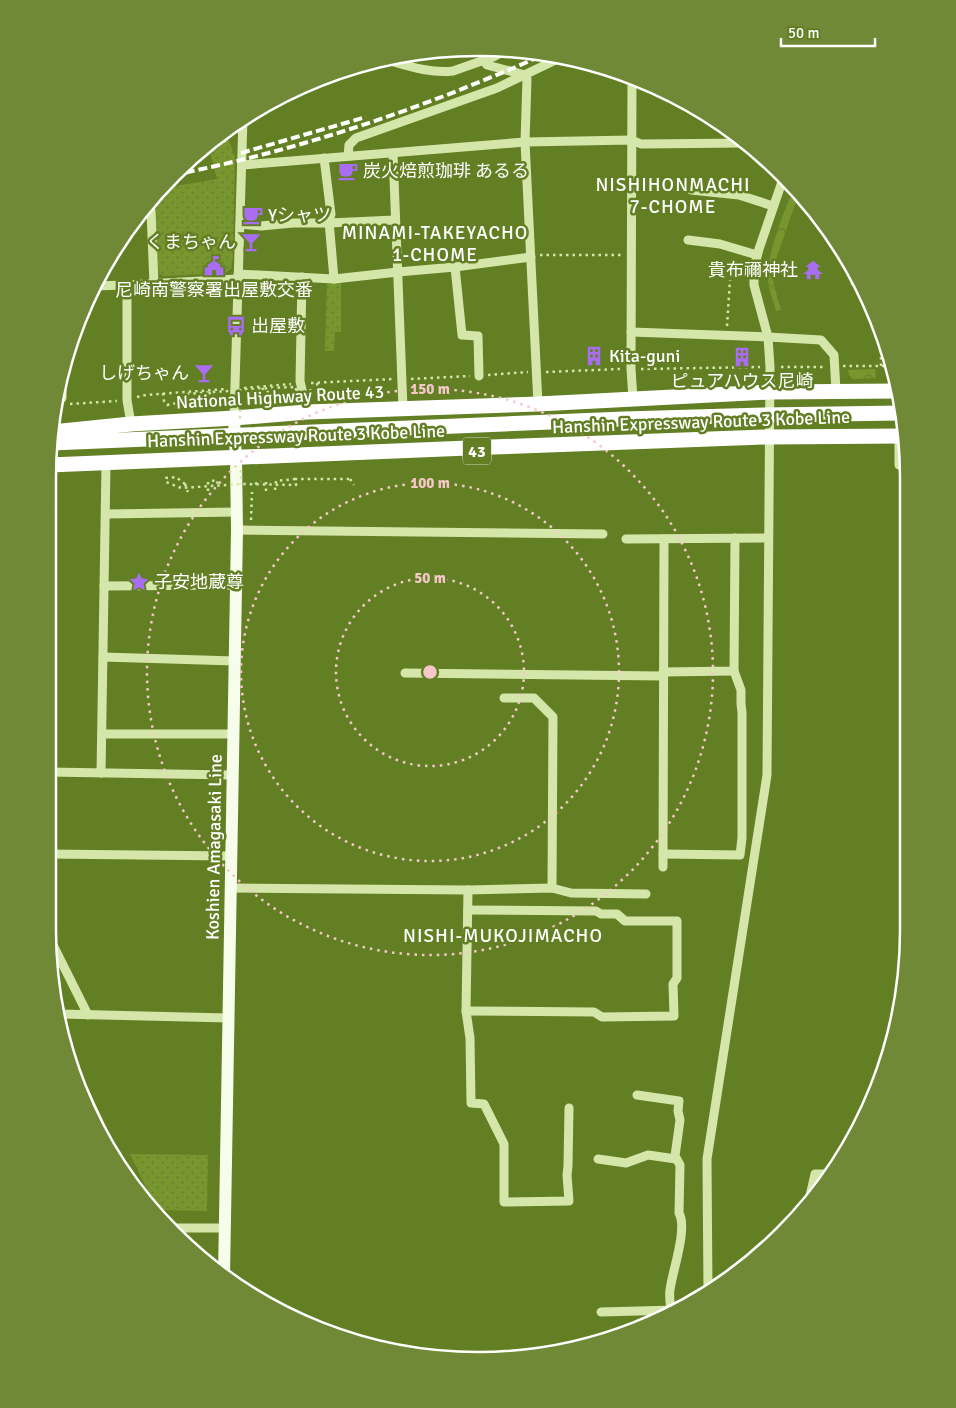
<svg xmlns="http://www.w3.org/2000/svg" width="956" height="1408" font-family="Signika,'Noto Sans JP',sans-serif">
  <defs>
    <pattern id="forest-crowns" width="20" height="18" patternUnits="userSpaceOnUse" patternTransform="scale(1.25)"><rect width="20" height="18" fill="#78962e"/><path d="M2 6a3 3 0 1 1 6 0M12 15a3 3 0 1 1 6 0" fill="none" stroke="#697c38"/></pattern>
    <pattern id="park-dots" width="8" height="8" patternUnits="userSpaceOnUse" patternTransform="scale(1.25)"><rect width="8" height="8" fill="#78962e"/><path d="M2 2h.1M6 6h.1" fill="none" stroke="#697c38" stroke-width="1.8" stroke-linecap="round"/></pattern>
  </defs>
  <rect width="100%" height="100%" fill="#637f24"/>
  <g fill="url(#forest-crowns)">
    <path d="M794,187l5,6 -24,69 -2,16 1,8 7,24 -5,1c-2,-9 -7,-20 -8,-30 -1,-31 15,-65 26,-94z"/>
    <polygon points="875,369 876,378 853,379 849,375 848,370"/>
  </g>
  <g fill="url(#park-dots)">
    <polygon points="223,133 228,138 235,157 233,257 231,269 225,273 164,276 159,274 157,264 154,212 151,205 163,188 217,179 209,148 205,148"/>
    <polygon points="341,283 341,332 335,332 334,351 325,351 327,284"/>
    <polygon points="130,1154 208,1155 207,1211 159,1210 155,1206"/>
  </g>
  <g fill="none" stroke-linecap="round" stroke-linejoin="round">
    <g stroke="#d5e6aa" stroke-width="2.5" stroke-dasharray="2.5 4" stroke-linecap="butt">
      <polyline points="211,143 225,141 226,134"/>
      <polyline points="540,255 622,255"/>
      <polyline points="850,264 852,284 860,283"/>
      <polyline points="872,306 873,323 878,322"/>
      <polyline points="727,326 730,280"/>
      <polyline points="843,366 892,366"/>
      <polyline points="881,366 881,340"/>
      <polyline points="781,367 825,367"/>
      <polyline points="641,369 760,367"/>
      <polyline points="546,372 620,369"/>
      <polyline points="488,375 528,372"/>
      <polyline points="411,379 470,376"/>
      <polyline points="311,383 393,379"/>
      <polyline points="317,383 318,390"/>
      <polyline points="244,388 291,384"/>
      <polyline points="262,388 265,392 270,392"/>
      <polyline points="163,393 164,401 167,405 187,401"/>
      <polyline points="203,396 207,396 211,392"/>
      <polyline points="137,397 146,395 226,389"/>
      <polyline points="218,399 220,395"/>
      <polyline points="70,404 117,401"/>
      <polyline points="350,479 354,485"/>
      <polyline points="212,481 217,480 218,486"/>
      <polyline points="185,484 188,492"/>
      <polyline points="255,484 261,481"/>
      <polyline points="275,490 276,481 295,479"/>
      <polyline points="208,491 208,481"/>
      <polyline points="266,491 266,481"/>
      <polyline points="251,520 252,492"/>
    </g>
    <g stroke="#d5e6aa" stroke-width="9">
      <path d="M383,59c22,6 47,15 70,12l40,-14 13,-7"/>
      <polyline points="483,60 487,65 525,75 527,79 525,142 538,404"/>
      <polyline points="632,77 631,369 633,399"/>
      <polyline points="393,153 403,408"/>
      <polyline points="348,156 349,145 356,138 497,88 564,56"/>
      <polyline points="324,158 331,214 329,221 334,279"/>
      <polyline points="242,165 525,142 632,140 641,144 745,143"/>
      <polyline points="691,190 739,195 773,206"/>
      <polyline points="148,209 151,211 154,284"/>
      <polyline points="240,224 261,226 293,223 329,223 395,220"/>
      <polyline points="688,240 720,244 757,255"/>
      <polyline points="455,267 462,335 478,336 479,376"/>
      <polyline points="238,274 334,279 398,272 455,267 531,257"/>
      <polyline points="302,277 300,381 307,412"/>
      <polyline points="127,285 127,400 131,424"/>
      <polyline points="93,286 127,285 238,279"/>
      <polyline points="631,332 768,337 821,340 834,355 836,391"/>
      <polyline points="62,376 62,398"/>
      <polyline points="234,418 243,118"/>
      <polyline points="899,438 899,465 907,464"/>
      <polyline points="106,514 237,512"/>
      <polyline points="237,530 603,534"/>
      <polyline points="626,539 768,538"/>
      <polyline points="104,586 236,585"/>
      <polyline points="103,657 235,661"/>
      <polyline points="663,672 734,671 735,538"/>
      <polyline points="405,673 663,676"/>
      <polyline points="504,698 534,698 553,717 552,888"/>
      <polyline points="102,734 233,734"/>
      <polyline points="48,772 232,775"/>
      <polyline points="101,773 106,465"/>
      <polyline points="48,854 231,856"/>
      <polyline points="663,854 740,855 742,838 742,712 741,704 741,690 734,671"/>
      <polyline points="663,867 664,539"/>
      <polyline points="230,888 468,890 552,888 571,893 646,894"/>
      <polyline points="468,890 466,1011 470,1038 471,1103 484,1104 504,1144 504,1202 569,1201 567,1175 568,1166 569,1108"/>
      <polyline points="48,935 88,1015"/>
      <polyline points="466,1011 594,1012 602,1017 674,1016 673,984 677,978 677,921 625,921 617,914 601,914 596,911 468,910"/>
      <polyline points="61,1014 228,1018"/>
      <polyline points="69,1058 121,1170"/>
      <path d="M637,1095l42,6 -1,10 2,9 -5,36 5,9 -1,48c9,16 -7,59 -9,77 -1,6 0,13 1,20"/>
      <polyline points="598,1159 626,1163 648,1155 676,1159"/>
      <polyline points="810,1196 815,1174 826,1174"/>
      <polyline points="175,1228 225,1228"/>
      <polyline points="708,1292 707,1159 767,775 770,367 768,337 754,285 754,268 759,249 784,176"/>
      <polyline points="601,1312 675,1310"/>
    </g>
    <polyline stroke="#f7fdeb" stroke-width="12" points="224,1276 237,530 236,460 234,418"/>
    <polyline stroke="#fff" stroke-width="15" points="52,432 131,424 234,418 307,412 538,404 770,392 899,391"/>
    <g stroke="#fff" stroke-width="4" stroke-dasharray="9 4" stroke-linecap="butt">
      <polyline points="241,153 366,117"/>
      <path d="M173,175c97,-19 192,-48 284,-84 29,-12 59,-23 87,-37"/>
    </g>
    <g stroke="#d5e6aa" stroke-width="2.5" stroke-dasharray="2.5 4" stroke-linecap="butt">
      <polyline points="240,390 240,422"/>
      <polyline points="296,391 318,390"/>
      <polyline points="218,399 210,400 187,401 186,394 270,388 296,387 296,393 263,396 257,393"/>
      <polyline points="241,470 241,484"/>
      <polyline points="185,484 176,477 166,478 166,482 181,488 241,484 296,485 295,479 350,479"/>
    </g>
    <g stroke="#fff" stroke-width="15">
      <polyline points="51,443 624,419 764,415 902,413"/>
      <polyline points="49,465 493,447 766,437 904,436"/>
    </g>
  </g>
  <g fill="none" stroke="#f5c9c9" stroke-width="2.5" stroke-dasharray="2.5 5">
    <circle cx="430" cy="672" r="94"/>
    <circle cx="430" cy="672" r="189"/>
    <circle cx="430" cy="672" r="283"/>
  </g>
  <defs>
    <symbol id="cafe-bare" viewBox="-9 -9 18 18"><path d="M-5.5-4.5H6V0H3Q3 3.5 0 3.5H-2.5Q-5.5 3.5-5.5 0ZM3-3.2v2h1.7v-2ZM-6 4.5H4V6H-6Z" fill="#a86df0" stroke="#637f24" stroke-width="2.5" paint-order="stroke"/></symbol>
    <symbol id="bar-bare" viewBox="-9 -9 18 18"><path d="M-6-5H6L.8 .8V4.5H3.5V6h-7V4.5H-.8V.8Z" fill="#a86df0" stroke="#637f24" stroke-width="2.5" paint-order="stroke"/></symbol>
    <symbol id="civic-bare" viewBox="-9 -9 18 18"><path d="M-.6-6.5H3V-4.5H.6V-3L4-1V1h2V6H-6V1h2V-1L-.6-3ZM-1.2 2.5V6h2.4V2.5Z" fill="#a86df0" stroke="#637f24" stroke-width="2.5" paint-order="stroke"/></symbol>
    <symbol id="temple-bare" viewBox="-9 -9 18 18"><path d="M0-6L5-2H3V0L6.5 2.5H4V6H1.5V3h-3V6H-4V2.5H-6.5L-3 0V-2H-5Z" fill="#a86df0" stroke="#637f24" stroke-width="2.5" paint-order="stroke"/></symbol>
    <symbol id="bus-bare" viewBox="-9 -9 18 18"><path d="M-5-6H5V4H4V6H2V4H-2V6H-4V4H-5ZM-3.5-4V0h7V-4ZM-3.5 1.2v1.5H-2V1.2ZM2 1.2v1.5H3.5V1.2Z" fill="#a86df0" stroke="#637f24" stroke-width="2.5" paint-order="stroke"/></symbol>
    <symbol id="building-bare" viewBox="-9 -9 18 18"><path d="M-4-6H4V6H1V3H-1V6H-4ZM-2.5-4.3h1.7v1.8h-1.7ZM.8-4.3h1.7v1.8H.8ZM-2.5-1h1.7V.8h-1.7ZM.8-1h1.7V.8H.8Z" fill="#a86df0" stroke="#637f24" stroke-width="2.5" paint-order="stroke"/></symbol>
    <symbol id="sight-bare" viewBox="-9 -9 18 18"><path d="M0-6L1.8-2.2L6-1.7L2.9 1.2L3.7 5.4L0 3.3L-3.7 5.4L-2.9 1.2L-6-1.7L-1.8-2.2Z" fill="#a86df0" stroke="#637f24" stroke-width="2.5" paint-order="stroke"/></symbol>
  </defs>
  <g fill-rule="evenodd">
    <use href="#cafe-bare" x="334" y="157" width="28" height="28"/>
    <use href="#cafe-bare" x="239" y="201" width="28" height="28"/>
    <use href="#bar-bare" x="237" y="228" width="28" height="28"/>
    <use href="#civic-bare" x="200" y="252" width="28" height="28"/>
    <use href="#temple-bare" x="799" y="256" width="28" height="28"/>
    <use href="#bus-bare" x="222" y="312" width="28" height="28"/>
    <use href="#building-bare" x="580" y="342" width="28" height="28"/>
    <use href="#building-bare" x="728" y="343" width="28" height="28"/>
    <use href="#bar-bare" x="190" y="359" width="28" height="28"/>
    <use href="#sight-bare" x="125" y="568" width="28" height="28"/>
  </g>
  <g text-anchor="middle" stroke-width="5" stroke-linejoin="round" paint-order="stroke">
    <rect fill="#637f24" stroke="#d0d9bd" stroke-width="1" x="463" y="437.5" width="28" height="27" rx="4"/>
    <g font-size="16" font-weight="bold" fill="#fff">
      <text x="477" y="457">43</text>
    </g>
    <g font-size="18" fill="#fff" stroke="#637f24" text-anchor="start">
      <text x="363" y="177">炭火焙煎珈琲 あるる</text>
      <text x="268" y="221">Yシャツ</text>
      <text x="236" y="248" text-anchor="end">くまちゃん</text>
      <text x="798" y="276" text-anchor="end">貴布禰神社</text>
      <text x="214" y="296" text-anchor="middle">尼崎南警察署出屋敷交番</text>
      <text x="251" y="332">出屋敷</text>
      <text x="609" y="362">Kita-guni</text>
      <text x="189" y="379" text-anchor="end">しげちゃん</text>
      <text x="742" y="387" text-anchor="middle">ピュアハウス尼崎</text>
      <text x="154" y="588">子安地蔵尊</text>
    </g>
    <g font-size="18" fill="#fff" stroke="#637f24">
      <text transform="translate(280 397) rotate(-3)" y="6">National Highway Route 43</text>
      <text transform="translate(701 422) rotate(-2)" y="6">Hanshin Expressway Route 3 Kobe Line</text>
      <text transform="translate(296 436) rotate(-2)" y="6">Hanshin Expressway Route 3 Kobe Line</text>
      <text transform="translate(214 847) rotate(-89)" y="6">Koshien Amagasaki Line</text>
    </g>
    <g font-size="19" letter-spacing="1" fill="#fff" stroke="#637f24">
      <text x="673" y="191">NISHIHONMACHI<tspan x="673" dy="22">7-CHOME</tspan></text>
      <text x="435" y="239">MINAMI-TAKEYACHO<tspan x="435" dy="22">1-CHOME</tspan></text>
      <text x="503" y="942">NISHI-MUKOJIMACHO</text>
    </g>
  </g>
  <path d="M0 0H956V1408H0ZM478 56H478A422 422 0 0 1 900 478V930A422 422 0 0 1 478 1352H478A422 422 0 0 1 56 930V478A422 422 0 0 1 478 56Z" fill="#6f8936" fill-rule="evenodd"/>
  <path fill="none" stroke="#fff" stroke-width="2.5" d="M478 56H478A422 422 0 0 1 900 478V930A422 422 0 0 1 478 1352H478A422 422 0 0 1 56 930V478A422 422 0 0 1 478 56Z"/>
  <circle cx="430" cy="672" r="8" fill="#f5c9c9" stroke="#637f24" stroke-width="2.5"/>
  <g font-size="15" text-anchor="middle" font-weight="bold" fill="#f5c9c9" stroke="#637f24" stroke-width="5" stroke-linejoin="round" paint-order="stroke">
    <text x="430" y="394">150 m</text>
    <text x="430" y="488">100 m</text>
    <text x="430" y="583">50 m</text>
  </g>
  <path d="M781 38v8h94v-8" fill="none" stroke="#ffffff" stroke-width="2.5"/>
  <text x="788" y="38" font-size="15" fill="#ffffff" stroke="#637f24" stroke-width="4" paint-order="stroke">50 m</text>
</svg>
